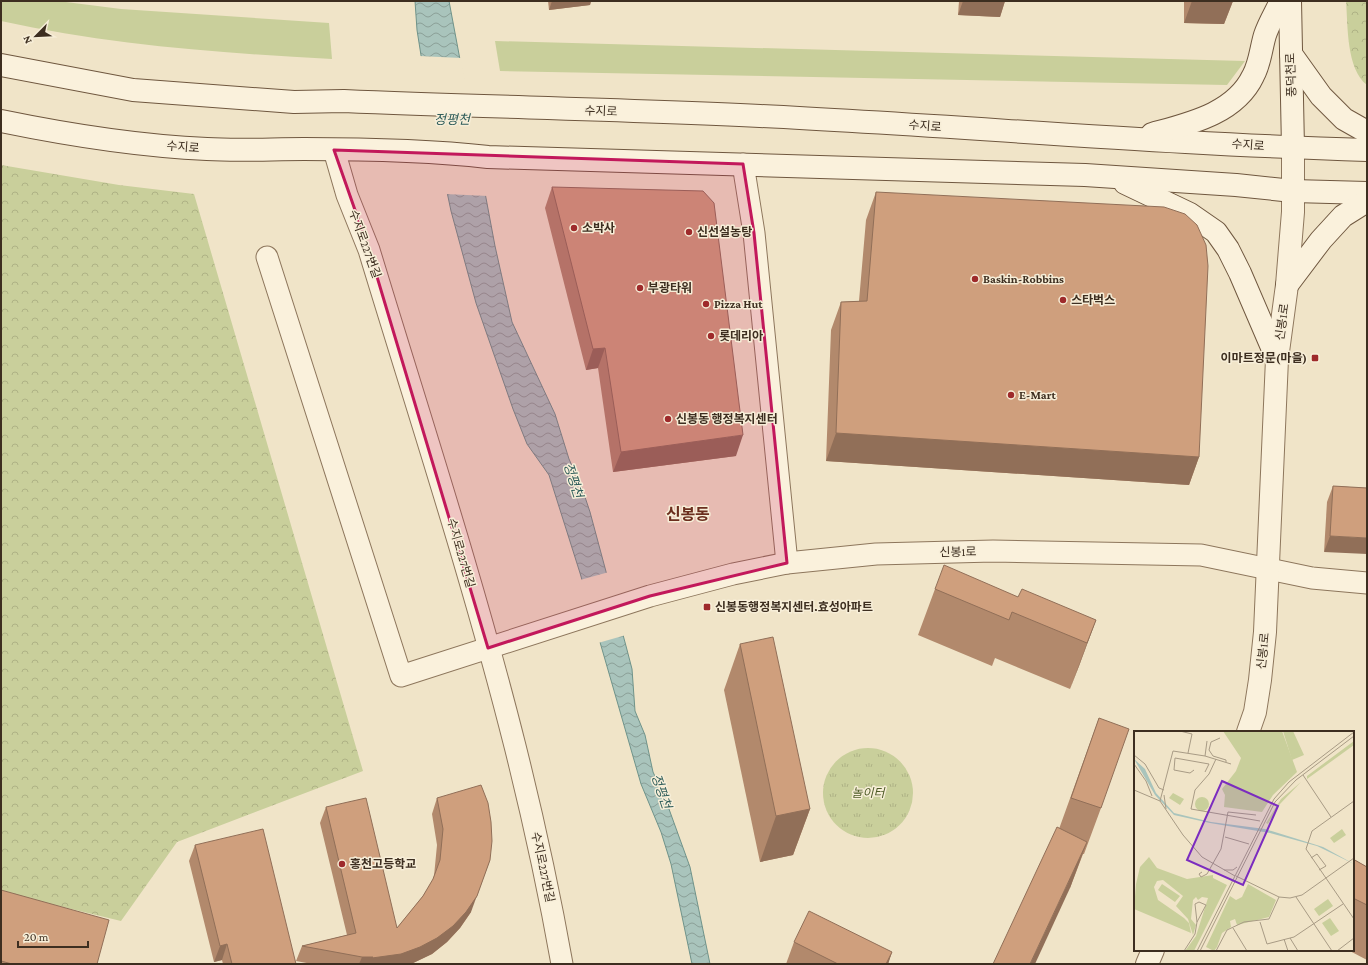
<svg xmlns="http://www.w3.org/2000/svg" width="1368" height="965" font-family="'Crimson Pro','Noto Sans KR',serif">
  <defs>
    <pattern id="forest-crowns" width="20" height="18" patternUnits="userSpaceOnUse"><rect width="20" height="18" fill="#c9cf9b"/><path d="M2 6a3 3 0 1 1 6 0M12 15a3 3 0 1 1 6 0" fill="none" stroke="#aeb285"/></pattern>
    <pattern id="park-tufts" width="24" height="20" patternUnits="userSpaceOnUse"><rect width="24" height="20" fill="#c9cf9b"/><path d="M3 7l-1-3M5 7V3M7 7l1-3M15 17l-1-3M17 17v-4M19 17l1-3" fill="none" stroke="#aeb285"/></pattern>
    <pattern id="water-waves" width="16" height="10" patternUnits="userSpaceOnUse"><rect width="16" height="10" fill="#a9c4bc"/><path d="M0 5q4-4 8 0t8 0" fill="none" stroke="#8ba098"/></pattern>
  </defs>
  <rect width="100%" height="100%" fill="#f0e4c8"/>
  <g fill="#c9cf9b">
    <path d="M1,1h57l63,8 208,14 3,36c-112,-6 -222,-14 -331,-38z"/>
    <polygon points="495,41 1245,61 1227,85 500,71"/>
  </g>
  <g fill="url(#forest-crowns)">
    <path d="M1346,1h21v84c-21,-16 -19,-60 -21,-84z"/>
    <polygon points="1,165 119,185 194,194 363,771 177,842 121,921 1,892"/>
  </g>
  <circle fill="url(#park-tufts)" cx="868" cy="793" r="45"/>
  <polygon fill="url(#water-waves)" stroke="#6f938a" points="415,1 449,1 495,246 512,322 555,414 569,459 582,488 590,512 626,646 632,669 635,711 645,735 653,772 665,798 690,867 710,964 692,964 671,864 661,832 641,784 580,573 549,475 527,444 513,409 476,303 451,211 429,106 417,30"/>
  <g fill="#f0e4c8">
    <polygon points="419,56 461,58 488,196 445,194 427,106"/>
    <polygon points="609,572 626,635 598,643 580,580"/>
  </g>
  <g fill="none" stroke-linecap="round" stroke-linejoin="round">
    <defs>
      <g id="minor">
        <path d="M334,150l13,45 22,55c50,165 104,329 146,496 18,72 34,145 47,218"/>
        <polyline points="743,164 754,233 787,563"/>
        <polyline points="267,257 401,676 650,596 733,574 787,563 876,554 993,551 1201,555 1312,578 1367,583"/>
      </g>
      <g id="tertiary">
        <polyline points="1248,732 1255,712 1260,680 1265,632 1277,359 1287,285 1293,212 1293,148"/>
        <polyline points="1147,964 1153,950"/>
      </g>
      <g id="secondary">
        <polyline points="1290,1 1293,148"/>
        <polyline points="1291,54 1321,96 1344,119 1367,132"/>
        <path d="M1,65l132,25 161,12 50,-1c138,6 278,8 416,15 203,10 405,28 607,34"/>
        <path d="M1,121c68,14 137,25 206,28 32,2 65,0 97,0 61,0 123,1 184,8l597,18 151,10 57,6 74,2"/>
        <path d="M1152,134c36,-10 83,-20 101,-58 7,-12 8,-28 12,-41 4,-12 11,-23 16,-34"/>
        <polyline points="1125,183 1190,214 1216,232 1228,249 1240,273 1277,359"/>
        <polyline points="1287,285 1321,240 1343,216 1367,201"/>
      </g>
    </defs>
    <use href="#minor" stroke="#8d765c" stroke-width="23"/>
    <use href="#tertiary" stroke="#8d765c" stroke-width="24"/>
    <use href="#secondary" stroke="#6f573f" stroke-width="24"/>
    <use href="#minor" stroke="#faf1dc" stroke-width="21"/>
    <use href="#tertiary" stroke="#faf1dc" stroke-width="22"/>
    <use href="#secondary" stroke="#faf1dc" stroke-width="22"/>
  </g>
  <g fill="#b2896c">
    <polygon points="548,1 591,1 590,5 549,10"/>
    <polygon points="959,1 1005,1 1000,17 958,15"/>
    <polygon points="1184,1 1233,1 1224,24 1184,23"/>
    <polygon points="552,187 736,456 613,472 598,368 586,370 545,208"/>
    <polygon points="876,192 1199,457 1189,485 826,461 831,330 841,302 859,301 866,220"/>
    <polygon points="1333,486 1367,488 1324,552 1327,502"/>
    <polygon points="935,589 1018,597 1096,620 1079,666 1070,689 995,658 992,666 918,635"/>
    <polygon points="740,644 810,809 793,855 760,862 724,690"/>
    <polygon points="1099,718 1101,808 1084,854 1083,854 1070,888 1059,829"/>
    <polygon points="437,798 471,912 460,928 447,942 432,954 411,964 312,964 296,961 302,946 347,935 320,823 326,807 397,928 423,896 433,880 434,876 437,845 432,814"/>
    <polygon points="195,845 296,964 223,964 222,960 214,962 189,861"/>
    <polygon points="1353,859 1367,867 1367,960 1348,950 1353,950"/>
    <polygon points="1,890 97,964 1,964"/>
    <polygon points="794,942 892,952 888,964 786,964"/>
  </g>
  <g fill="#916f58">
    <polygon points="552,1 591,1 590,5 549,10"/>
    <polygon points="963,1 1005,1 1000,17 958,15"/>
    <polygon points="1192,1 1233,1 1224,24 1184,23"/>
    <polygon points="605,348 598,368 586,370 593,349"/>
    <polygon points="836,433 1199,457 1189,485 826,461"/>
    <polygon points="743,435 736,456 613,472 621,452"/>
    <polygon points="1330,536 1367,538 1367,554 1324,552"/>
    <polygon points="1096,620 1079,666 1070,689 1087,643"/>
    <polygon points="810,809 793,855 760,862 776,816"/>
    <polygon points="1087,842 1070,888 1035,964 1030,964"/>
    <polygon points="490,860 471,912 460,928 447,942 432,954 411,964 359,964 362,957"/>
    <polygon points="227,944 222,960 214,962 220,946"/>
    <polygon points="892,952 888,964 886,964"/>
  </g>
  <g fill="#cf9f7d" stroke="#916f58">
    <polygon points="552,187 703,191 714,203 743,435 621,452 605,348 593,349"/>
    <polygon points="876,192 1164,207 1185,214 1197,225 1206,245 1208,266 1199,457 836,433 841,302 867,301"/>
    <polygon points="1333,486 1367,488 1367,538 1330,536"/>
    <polygon points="944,565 1018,597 1022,589 1096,620 1087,643 1012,612 1009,620 935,589"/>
    <polygon points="773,637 810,809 776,816 740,644"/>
    <polygon points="1099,718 1129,729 1101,808 1071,798"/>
    <polygon points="481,785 488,803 491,822 492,841 490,860 477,896 466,912 453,926 437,938 420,947 401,954 372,958 373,957 362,957 302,946 356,933 326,807 366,798 397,928 423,896 433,879 440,860 443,829 437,798"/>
    <polygon points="1057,827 1087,842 1030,964 993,964"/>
    <polygon points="263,829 296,964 232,964 227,944 220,946 195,845"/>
    <polygon points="1353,859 1367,867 1367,905 1353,898"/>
    <polygon points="1,890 109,920 97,964 12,964 1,961"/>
    <polygon points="809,911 892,952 886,964 838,964 794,942"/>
  </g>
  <path fill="#c2185b" fill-opacity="0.2" stroke="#c2185b" stroke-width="3" stroke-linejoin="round" d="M334,150l409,14 11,69 33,330 -137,33 -162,52 -119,-398z"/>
  <g fill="#9e2a2b" stroke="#f7eed8" stroke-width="1.5">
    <circle cx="574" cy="228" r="4"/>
    <circle cx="689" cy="232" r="4"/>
    <circle cx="975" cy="279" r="4"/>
    <circle cx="640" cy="288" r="4"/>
    <circle cx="1063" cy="300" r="4"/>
    <circle cx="706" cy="304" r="4"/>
    <circle cx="711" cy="336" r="4"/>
    <rect x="1311" y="354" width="8" height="8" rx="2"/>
    <circle cx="1011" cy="395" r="4"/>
    <circle cx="668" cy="419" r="4"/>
    <rect x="703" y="603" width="8" height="8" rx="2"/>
    <circle cx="342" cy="864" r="4"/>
  </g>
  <g text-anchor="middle" stroke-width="3" stroke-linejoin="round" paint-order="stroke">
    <g font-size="12" fill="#3d2e20" stroke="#f7eed8">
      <text transform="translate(1291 75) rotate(-92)" y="4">풍덕천로</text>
      <text transform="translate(601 111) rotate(2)" y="4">수지로</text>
      <text transform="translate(925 126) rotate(4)" y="4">수지로</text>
      <text transform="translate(1248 145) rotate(4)" y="4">수지로</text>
      <text transform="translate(183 147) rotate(4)" y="4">수지로</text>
      <text transform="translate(365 244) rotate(70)" y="4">수지로227번길</text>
      <text transform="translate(1282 322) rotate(-82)" y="4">신봉1로</text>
      <text transform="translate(958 552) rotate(-1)" y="4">신봉1로</text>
      <text transform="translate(461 553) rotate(74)" y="4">수지로227번길</text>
      <text transform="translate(1263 651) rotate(-84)" y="4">신봉1로</text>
      <text transform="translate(543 867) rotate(78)" y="4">수지로227번길</text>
    </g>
    <g font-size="12" font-weight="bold" fill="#3d2e20" stroke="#f7eed8" text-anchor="start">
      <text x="582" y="232">소박사</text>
      <text x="697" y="236">신선설농탕</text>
      <text x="983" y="283">Baskin-Robbins</text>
      <text x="648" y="292">부광타워</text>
      <text x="1071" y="304">스타벅스</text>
      <text x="714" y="308">Pizza Hut</text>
      <text x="719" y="340">롯데리아</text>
      <text x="1307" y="362" text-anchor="end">이마트정문(마을)</text>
      <text x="1019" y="399">E-Mart</text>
      <text x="676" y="423">신봉동 행정복지센터</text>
      <text x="715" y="611">신봉동행정복지센터.효성아파트</text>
      <text x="350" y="868">홍천고등학교</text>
    </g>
    <g font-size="12" font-style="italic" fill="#4d5a26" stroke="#f7eed8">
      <text x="868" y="797">놀이터</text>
    </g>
    <g font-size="13" font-style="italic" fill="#2f5d5a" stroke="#f7eed8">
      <text x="452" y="124">정평천</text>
      <text transform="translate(574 480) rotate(72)" y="5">정평천</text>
      <text transform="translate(662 791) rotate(71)" y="5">정평천</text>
    </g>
    <g font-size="16" font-weight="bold" fill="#6b2e1e" stroke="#f7eed8">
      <text x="688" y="520">신봉동</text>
    </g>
  </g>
  <g transform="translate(1134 731)">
    <rect width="220" height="220" fill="#f0e4c8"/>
    <path d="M149,0h10l11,24 -12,5zM220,10v4l-47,34v-3zM167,51l-21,22 -12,20 -2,-1 15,-24zM39,62l11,6 -4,6 -11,-7zM61 73a7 7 0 1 1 14 0a7 7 0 1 1-14 0ZM208,98l4,6 -12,8 -4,-5zM28,153l18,12 -5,6 -17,-12zM194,168l5,7 -14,10 -5,-7zM196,187l9,13 -8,5 -9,-13z" fill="#c9cf9b"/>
    <path d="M89,0h59l15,41 -24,23 -11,17 -38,-5 1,-12 -3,-6 14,-18 5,-13zM15,126l8,11 30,11 26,-4v3l14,7 -33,66h-9l11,-15 12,-38 -6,-1 -4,3 -2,-3 -3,3 -2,19 5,6 -3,10 -5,-16 -12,-13 7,-10 -20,-16 -6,1 -3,6 4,13 26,18 5,5 2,10 -57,-24 2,-25 4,-17z" fill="#c9cf9b"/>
    <path d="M114,153l28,16 -7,17 -32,8 -2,-6 -5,2 1,6 -9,6 -5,14 -3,4 -8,-4 24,-51 6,4 6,-3z" fill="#c9cf9b"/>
    <path d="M0,28l11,10 11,24 18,20 37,9 54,7 58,18 31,17 -37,-18 -47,-13 -60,-10 -36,-8 -19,-20z" fill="#a9c4bc"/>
    <path fill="none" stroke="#a89b85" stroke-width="1" d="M46,0l12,3 -4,19M86,7l-9,4 -2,8 4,6 13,4v2M0,24l11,9 14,24 5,2M71,25l2,-15M82,28l-7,15 -14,16 -4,19 69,12M0,33l12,17 6,15M60,39l-4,3 -16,-3 1,-12 34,6 -4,8M169,44l28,42M0,59l26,11 23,34 19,22 33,19M30,64l2,14M26,70l13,-50 32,5 26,8M220,70l-42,30 -6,18 48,70M91,106l24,7M177,127l6,-4 9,12 -7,4M90,139h9l4,-3M68,141l-3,2 2,3 6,-3 14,-25 7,-37 28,3M102,145l43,21 11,1 12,-3 52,-37M162,166l36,54M126,191l7,22 27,-7 49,-33M99,197l14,23M156,207l8,13M150,208l4,12M50,220l11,-17 2,-12 -2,-18 4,-2 7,3 -9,17M63,220l77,-152 15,-17 65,-50M66,220l75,-149 21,-22 58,-44M82,220l11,-21 17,-8 25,-3 10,-22M203,220l17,-13"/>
    <path fill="#7b2cbf" fill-opacity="0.15" stroke="#7b2cbf" stroke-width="2" d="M88,50l56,25 -35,79 -56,-25z"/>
    <rect width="220" height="220" fill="none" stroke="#3d2e20" stroke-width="2"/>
  </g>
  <rect width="1368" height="965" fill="none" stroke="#3d2e20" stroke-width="4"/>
  <g transform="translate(36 36) rotate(246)" stroke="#f7eed8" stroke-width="3" paint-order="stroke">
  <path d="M0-3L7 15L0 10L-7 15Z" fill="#3d2e20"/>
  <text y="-6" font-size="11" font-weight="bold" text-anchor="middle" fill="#3d2e20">N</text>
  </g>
  <path d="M18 941v6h70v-6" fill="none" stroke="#3d2e20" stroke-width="2"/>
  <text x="24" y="941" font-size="12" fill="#3d2e20" stroke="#f7eed8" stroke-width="3" paint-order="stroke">20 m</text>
</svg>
